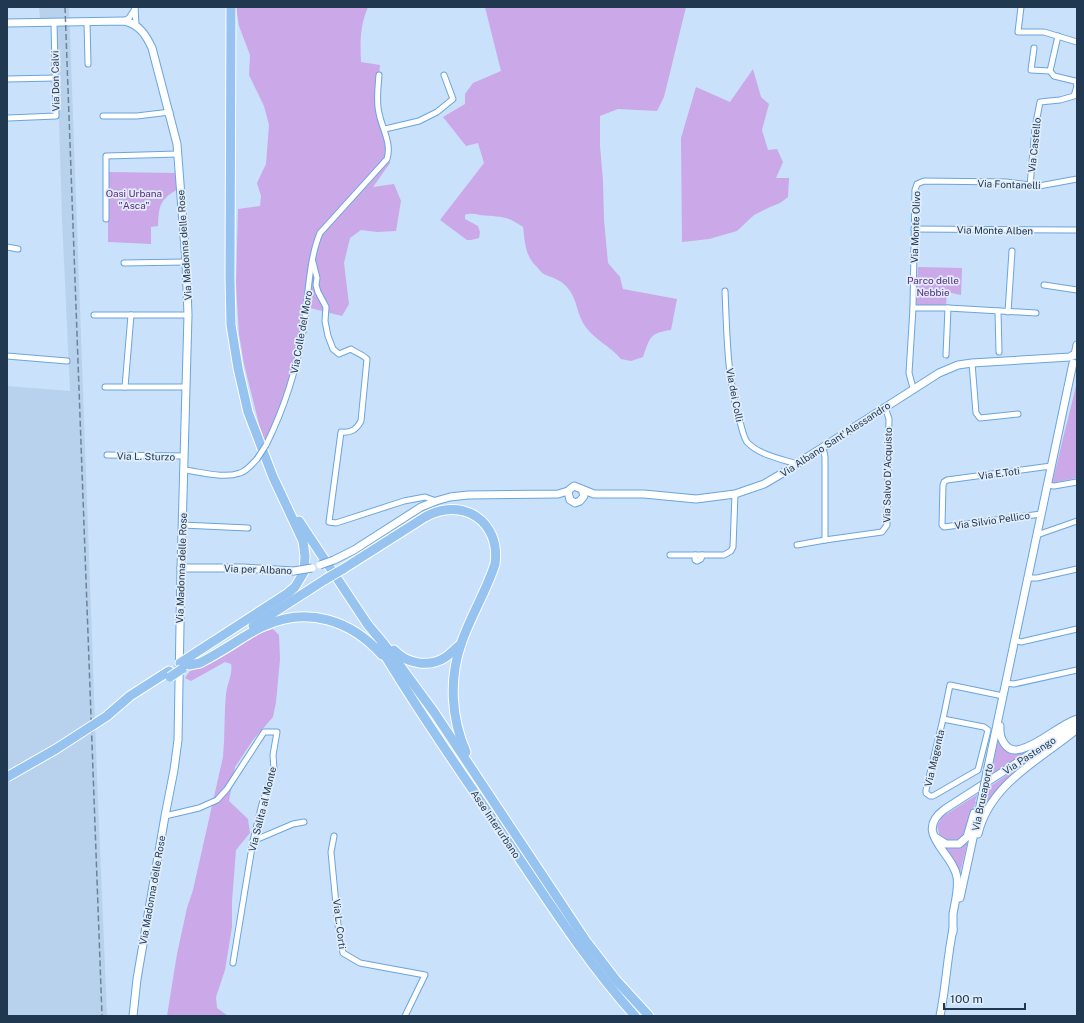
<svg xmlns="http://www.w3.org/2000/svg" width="1084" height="1023" font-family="'Public Sans',sans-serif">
  <rect width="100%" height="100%" fill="#c9e1fa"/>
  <polygon fill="#b8d2ed" points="39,7 69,7 97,776 107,1016 7,1016 7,386 70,391 62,218 56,19 40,19"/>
  <g fill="#cba8e8">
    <path d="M236,7h132c-8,19 -8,34 -7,55l19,3 -4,43 2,10 6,13 6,32 -17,24 21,-3 7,17 -5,30 -19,1 -16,-2 -11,8 -6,25 5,41 -7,12 -36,-9 -10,52 -19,58 -12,25 -6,-18 -15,-60 -5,-30 -3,-50 2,-75 22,-3 1,-10 -4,-13 9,-19 3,-39 -5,-19 -15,-31 1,-20 -11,-29z"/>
    <path d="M485,7h201l-22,90 -7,14 -39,-2 -18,7v30l3,35 1,39 4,43 12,14 3,12 54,10 -6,31c-22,3 -21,8 -28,27l-12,4 -10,-2c-11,-13 -26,-19 -36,-33 -9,-12 -7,-27 -18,-39 -5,-6 -13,-9 -21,-12 -4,-1 -6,-5 -9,-8 -12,-11 -12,-25 -14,-40 -16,-12 -24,-10 -43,-12 -6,-1 -10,-2 -15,0v4l13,7 2,6 -1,6 -8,2h-4l-27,-20 44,-57 -6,-20 -12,3 -23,-29 22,-13v-10l8,-11 28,-12z"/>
    <polygon points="753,69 761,97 769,104 762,130 768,150 777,149 783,162 776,178 789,178 788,197 780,203 770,207 754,215 737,231 709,239 682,242 681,138 696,87 730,102"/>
    <path d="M108,172l69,1 1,16c-18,11 -19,15 -20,37l-7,1v17l-43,-2z"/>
    <polygon points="918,267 962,268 961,295 947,292 946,305 916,306"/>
    <polygon points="1077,382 1077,478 1052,483"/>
    <path d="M273,629l6,6 1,24 -4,43 -3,15 -20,23 -18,27 -6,34 19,18 2,14 -14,17 -4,51v26l-7,43 -9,27 1,11 11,8h-61l10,-62 10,-46 6,-18 30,-133c2,-21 1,-42 3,-63 1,-10 7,-20 5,-30l-6,-2 -34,19 -6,-3 5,-7 27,-11 15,-9 28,-18z"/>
    <polygon points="1051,737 991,774 998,740 1000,738 1011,751"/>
    <polygon points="1040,753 985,807 984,807 989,787"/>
    <polygon points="978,794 975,801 976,802 971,813 965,835 957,842 947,842 940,837 937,826 942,817"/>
    <polygon points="966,843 967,844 960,873 942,846"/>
  </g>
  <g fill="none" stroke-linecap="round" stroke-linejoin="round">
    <defs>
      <g id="minor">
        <polyline points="135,7 136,25"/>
        <polyline points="1021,7 1018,32 1044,32 1077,42"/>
        <polyline points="124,21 129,18 135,9"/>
        <polyline points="87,22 88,64"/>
        <polyline points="1034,48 1031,70 1050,71 1058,36"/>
        <polyline points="1050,71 1054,76 1075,81 1077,85"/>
        <polyline points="7,79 56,78"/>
        <polyline points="103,116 137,116 170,112"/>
        <polyline points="8,118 56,116 54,22"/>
        <polyline points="385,129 419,121 437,112 453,99 444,75"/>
        <polyline points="1030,186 1035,128 1040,102 1060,100 1074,96 1077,86"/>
        <polyline points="106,219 106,156 178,154"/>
        <polyline points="914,229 1077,230"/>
        <polyline points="7,247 18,249"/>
        <path d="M313,262l4,16 -1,7 2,7 8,15 -1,14 3,15 5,13 6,5 12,-5c5,4 11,5 16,10l-6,62c-5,9 -10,12 -20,11l-12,90 7,1 68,-22 21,-4 11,4"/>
        <polyline points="124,263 186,262"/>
        <polyline points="1044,285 1077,290"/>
        <path d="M725,291c2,44 2,88 15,131 2,6 3,14 7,20 12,13 34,17 50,22"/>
        <polyline points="913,308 948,308 1036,313"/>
        <polyline points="998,311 999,352"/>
        <polyline points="1008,312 1012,251"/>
        <polyline points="94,315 188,315"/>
        <polyline points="946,355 948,308"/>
        <polyline points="7,356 67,361"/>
        <polyline points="972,363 976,413 980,418 1018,414"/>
        <polyline points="105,387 186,387"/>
        <polyline points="125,387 131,315"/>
        <polyline points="913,388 909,373 913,308 915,190 917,184 924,181 1006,182 1039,186 1077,179"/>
        <path d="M266,445c19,-38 31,-77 38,-119 4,-28 5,-67 16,-93l67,-74c5,-16 -5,-30 -8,-46 -3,-12 -1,-25 0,-38"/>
        <polyline points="823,447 825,457 825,540 882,532 887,525 889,419 885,407"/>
        <polyline points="107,455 184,456"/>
        <path d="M184,470c18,2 39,9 56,3 7,-2 12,-9 17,-14"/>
        <polyline points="1047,485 1054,486 1077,482"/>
        <polyline points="1041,514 944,527 942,525 943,485 944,482 947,480 1051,466"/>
        <polyline points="182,525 248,528"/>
        <polyline points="1037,535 1077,521"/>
        <polyline points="797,545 825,540"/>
        <polyline points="670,555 724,555 731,551 733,547 735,494"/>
        <polyline points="695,555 695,560 697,561 701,559 702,555"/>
        <polyline points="1028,578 1037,578 1077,569"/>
        <polyline points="1015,640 1021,642 1077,629"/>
        <polyline points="1005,683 1014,684 1077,670"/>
        <polygon points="943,719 984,727 988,730 978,770 933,796 930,796 926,793 926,790"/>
        <polyline points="943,719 950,685 1003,696"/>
        <polyline points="165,816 199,808 217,800 227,789 264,732 277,732 273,755 274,769 262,804 253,841 233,963"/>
        <polyline points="334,836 331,852 338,925 343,953 360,963 425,975 405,1016"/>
        <polyline points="253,841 293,824 304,822"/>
      </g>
      <g id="tertiary">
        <path d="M7,23l117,-2c15,3 22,14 28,27l25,96 9,118 2,53 -7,253 -3,172 -4,30 -9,46 -28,163 -4,37"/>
        <polyline points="1075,355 1077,345"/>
        <polyline points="582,489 584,496 580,501 575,503 570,500 568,492 570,489 574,486 594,494 644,494 696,499 735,494 764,484 781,474 939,373 958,365 972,363 1070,357 1073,355 1075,355"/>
        <polyline points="334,560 354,550 421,507 436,501 450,497 468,495 558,494 568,491"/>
        <polyline points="181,568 243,568 294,571"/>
        <path d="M1000,726c-1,12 6,28 21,23 20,-5 36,-23 56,-30"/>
        <polyline points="987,772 1073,363"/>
        <path d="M978,834c12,-51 62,-74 99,-105"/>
        <polyline points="935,837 946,844 959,844 967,837 974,813"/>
        <polyline points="960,898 983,792"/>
        <path d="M953,932c0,-6 0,-12 0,-18 2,-12 6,-25 4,-37 -4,-25 -45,-44 -12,-68l132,-85"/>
        <path d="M940,1016c6,-29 7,-58 13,-87"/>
      </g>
      <g id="trunk">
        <polyline points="299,521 368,625 384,644 434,712 586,941 616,980 649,1016"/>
        <path d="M343,569l82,-52c37,-21 76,4 70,47 -9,28 -25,53 -34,80 -12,35 -10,74 5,108"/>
        <polyline points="253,626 326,579"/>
        <path d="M380,647c37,63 79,122 120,183 43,63 84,129 135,186"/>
        <path d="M394,650c13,14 35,18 52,7 5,-4 10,-9 15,-13"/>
        <polyline points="180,663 288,593 295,587 304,572 305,556 303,541 273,477 248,412 238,368 231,325 230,278 231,7"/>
        <path d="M189,665l11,-2c15,-8 28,-16 42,-25 7,-4 14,-9 22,-12 43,-20 87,-6 118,29"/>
        <polyline points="108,715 130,696 169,671"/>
      </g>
    </defs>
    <use href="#minor" stroke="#69a5df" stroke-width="7"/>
    <use href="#tertiary" stroke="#69a5df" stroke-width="9"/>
    <use href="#trunk" stroke="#fff" stroke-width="11"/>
    <use href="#minor" stroke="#fff" stroke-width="5"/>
    <use href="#tertiary" stroke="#fff" stroke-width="7"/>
    <use href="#trunk" stroke="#96c3f0" stroke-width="9"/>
    <polyline stroke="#6a839b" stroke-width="1.5" stroke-dasharray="6 3" stroke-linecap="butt" points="65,7 102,1016"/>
    <defs>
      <polyline id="minor-bridge" points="257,459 266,445"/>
      <g id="tertiary-bridge">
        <polyline points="320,565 334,560"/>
        <polyline points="294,571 312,568"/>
        <polyline points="983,792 987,772"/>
      </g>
      <g id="trunk-bridge">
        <polyline points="326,579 343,569"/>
        <polyline points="170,677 182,669"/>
        <polyline points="7,777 56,749 107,716"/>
      </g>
    </defs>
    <use href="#minor-bridge" stroke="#69a5df" stroke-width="7" stroke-linecap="butt"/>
    <use href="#tertiary-bridge" stroke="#69a5df" stroke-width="9" stroke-linecap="butt"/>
    <use href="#trunk-bridge" stroke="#fff" stroke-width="11" stroke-linecap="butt"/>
    <use href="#minor-bridge" stroke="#fff" stroke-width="5"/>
    <use href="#tertiary-bridge" stroke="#fff" stroke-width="7"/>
    <use href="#trunk-bridge" stroke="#96c3f0" stroke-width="9"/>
  </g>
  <g text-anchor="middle" stroke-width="3.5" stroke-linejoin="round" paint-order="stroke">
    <g font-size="10" fill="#203951" stroke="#e1edfa">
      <text transform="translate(55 81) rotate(-91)" y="4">Via Don Calvi</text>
      <text transform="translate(1034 145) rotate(-84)" y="4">Via Castello</text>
      <text transform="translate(1009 184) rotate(2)" y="4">Via Fontanelli</text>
      <text transform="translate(915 227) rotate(-88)" y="4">Via Monte Olivo</text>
      <text transform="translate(995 230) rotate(1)" y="4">Via Monte Alben</text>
      <text transform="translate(184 245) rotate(-94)" y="4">Via Madonna delle Rose</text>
      <text transform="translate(301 332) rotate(-80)" y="4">Via Colle del Moro</text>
      <text transform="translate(735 395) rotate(79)" y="4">Via dei Colli</text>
      <text transform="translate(835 439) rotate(-33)" y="4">Via Albano Sant'Alessandro</text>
      <text transform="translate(146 456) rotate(1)" y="4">Via L. Sturzo</text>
      <text transform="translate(999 473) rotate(-8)" y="4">Via E.Toti</text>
      <text transform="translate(887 475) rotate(-89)" y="4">Via Salvo D'Acquisto</text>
      <text transform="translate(992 520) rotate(-8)" y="4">Via Silvio Pellico</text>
      <text transform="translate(181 568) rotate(-88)" y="4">Via Madonna delle Rose</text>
      <text transform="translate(258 569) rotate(2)" y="4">Via per Albano</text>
      <text transform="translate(1029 755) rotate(-33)" y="4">Via Pastengo</text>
      <text transform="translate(934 758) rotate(-77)" y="4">Via Magenta</text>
      <text transform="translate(982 797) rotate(-78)" y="4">Via Brusaporto</text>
      <text transform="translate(262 809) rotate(-76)" y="4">Via Salita al Monte</text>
      <text transform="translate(496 824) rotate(56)" y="4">Asse Interurbano</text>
      <text transform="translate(152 890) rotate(-80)" y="4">Via Madonna delle Rose</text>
      <text transform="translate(340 924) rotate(83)" y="4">Via L. Corti</text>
    </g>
    <g font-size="10" fill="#5c277f" stroke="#e1edfa">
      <text x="134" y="197">Oasi Urbana<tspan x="134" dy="12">"Asca"</tspan></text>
      <text x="933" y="284">Parco delle<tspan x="933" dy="12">Nebbie</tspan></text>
    </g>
  </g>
  <rect width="1084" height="1023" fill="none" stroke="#203951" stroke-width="16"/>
  <path d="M944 1003v6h81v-6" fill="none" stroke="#203951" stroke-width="2"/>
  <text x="950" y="1003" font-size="12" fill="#203951" stroke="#e1edfa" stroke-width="3" paint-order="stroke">100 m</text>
</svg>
